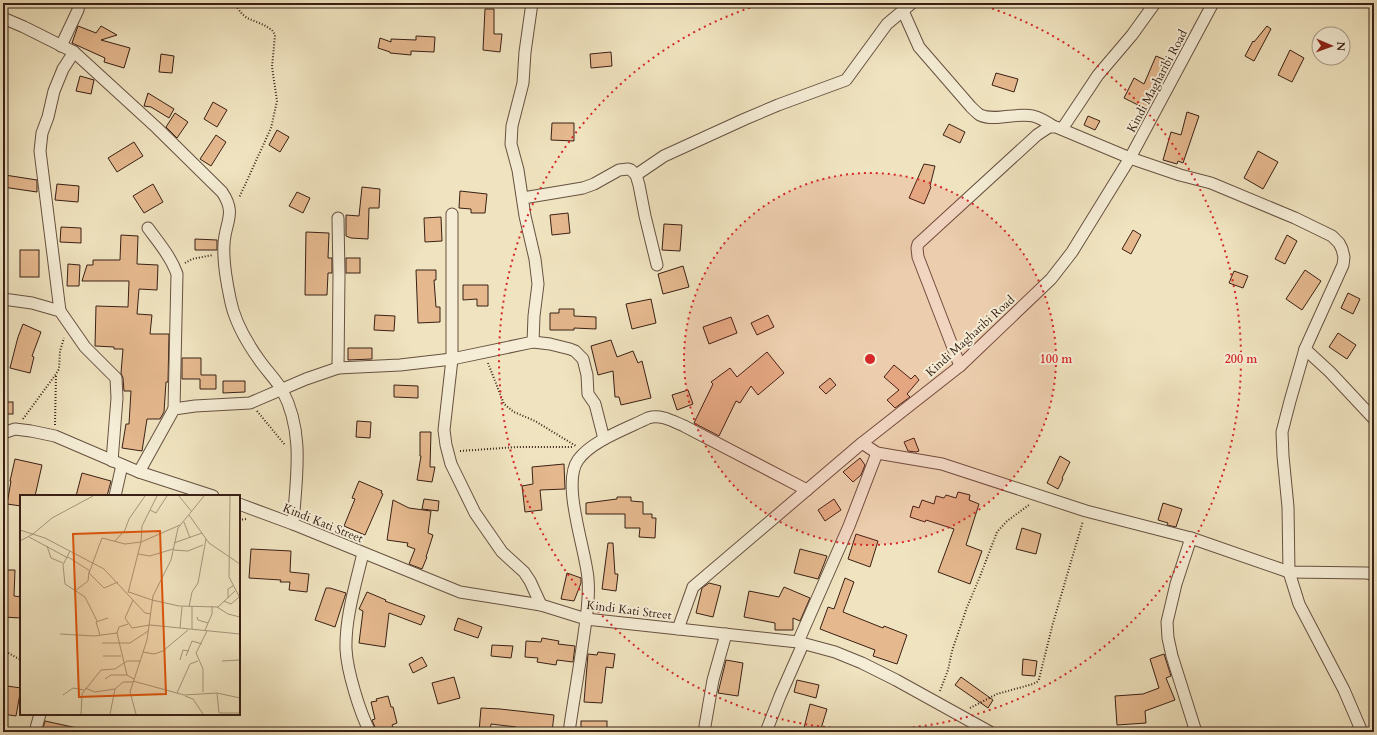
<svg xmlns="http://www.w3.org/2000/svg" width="1377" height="735" font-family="Cardo,serif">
  <rect width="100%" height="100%" fill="#f0e4c0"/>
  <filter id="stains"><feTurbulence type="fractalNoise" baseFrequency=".005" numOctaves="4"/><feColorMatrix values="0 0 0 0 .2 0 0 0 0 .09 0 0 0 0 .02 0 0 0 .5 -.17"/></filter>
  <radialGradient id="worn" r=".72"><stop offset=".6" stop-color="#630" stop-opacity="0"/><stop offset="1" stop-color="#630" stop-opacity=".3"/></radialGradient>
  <g fill="#e5b88e" stroke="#392015">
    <polygon points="485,9 494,9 494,34 502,34 500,52 483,50"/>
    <polygon points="78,26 96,33 101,26 117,35 101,40 130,48 124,68 104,62 105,58 72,43"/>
    <polygon points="1267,26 1271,29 1254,61 1245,56 1253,41 1254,42"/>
    <polygon points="416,36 435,37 434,52 411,51 411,55 390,53 390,52 378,48 380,38 391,42 391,39 416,40"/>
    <polygon points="1290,50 1304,58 1292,82 1278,75"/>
    <polygon points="611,52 612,66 591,68 590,54"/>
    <polygon points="161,54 174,56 172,73 159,72"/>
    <polygon points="1156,56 1168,61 1157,88 1146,109 1124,98 1134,78 1144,84"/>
    <polygon points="996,73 1018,79 1014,92 992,85"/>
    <polygon points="80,76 94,80 91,94 76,91"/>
    <polygon points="148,93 174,109 169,118 151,107 144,106"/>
    <polygon points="213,102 227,110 217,127 204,119"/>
    <polygon points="1187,112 1199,116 1183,163 1178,161 1177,164 1163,160 1171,132 1181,135"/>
    <polygon points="175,113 188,122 177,138 166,127"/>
    <polygon points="1088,116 1100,121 1095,130 1084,125"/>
    <polygon points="552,123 574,123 574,141 551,140"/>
    <polygon points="949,124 965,132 960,143 943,135"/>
    <polygon points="277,130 289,137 280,152 269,145"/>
    <polygon points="216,135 226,142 211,166 200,159"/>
    <polygon points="134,142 143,156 117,172 108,158"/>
    <polygon points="1258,151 1278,162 1263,189 1244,178"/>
    <polygon points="924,164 935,166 930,186 931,187 924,204 909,198"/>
    <polygon points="5,175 37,180 37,192 3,187"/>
    <polygon points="57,184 79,186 78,202 55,200"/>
    <polygon points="153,184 163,202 144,213 133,196"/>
    <polygon points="362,187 380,189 379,208 369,208 368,239 351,238 346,236 346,215 359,216"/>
    <polygon points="460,191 487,194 485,213 471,213 471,209 459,208"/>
    <polygon points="297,192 310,198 303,213 289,206"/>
    <polygon points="568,213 570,233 552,235 550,215"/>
    <polygon points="441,217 442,241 425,242 424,218"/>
    <polygon points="664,224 682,225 680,251 662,250"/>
    <polygon points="61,227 81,228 81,243 60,242"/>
    <polygon points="1133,230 1141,235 1131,254 1122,249"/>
    <polygon points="306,232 329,233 328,258 332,258 332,273 328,273 327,295 305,295"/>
    <polygon points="121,235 138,236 137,264 158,265 157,290 139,289 137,314 152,315 150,334 169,334 168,382 166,382 164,412 160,419 147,419 142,451 122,448 126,424 129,424 131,391 124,391 123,378 121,373 123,349 114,349 114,347 95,346 96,306 128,307 129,281 82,281 87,265 93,265 93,260 120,260"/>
    <polygon points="1287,235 1297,241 1285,264 1275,259"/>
    <polygon points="195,239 217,240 217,250 195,250"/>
    <rect x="20" y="250" width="19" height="27"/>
    <rect x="346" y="258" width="14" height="15"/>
    <polygon points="68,264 80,265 79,286 67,286"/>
    <polygon points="683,266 689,287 663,294 658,274"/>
    <polygon points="416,270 436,270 436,280 434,280 436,307 440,307 440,322 418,323"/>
    <polygon points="1305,270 1321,281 1302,310 1286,299"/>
    <polygon points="1234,271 1248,276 1243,288 1229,283"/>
    <polygon points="463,285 488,285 488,306 477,306 477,299 463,300"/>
    <polygon points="1348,293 1360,299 1353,314 1341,308"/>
    <polygon points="651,299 656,323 632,329 626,304"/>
    <polygon points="559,309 574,309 574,316 596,317 596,329 574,328 574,330 550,330 550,313 559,313"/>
    <polygon points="375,315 395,316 394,331 374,330"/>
    <polygon points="768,315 774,327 757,335 751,323"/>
    <polygon points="731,317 737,333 709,344 703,327"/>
    <polygon points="23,324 41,332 32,356 34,357 30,373 10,368 18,337"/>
    <polygon points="1338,333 1356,345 1347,359 1329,347"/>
    <polygon points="611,340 617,357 633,351 638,363 642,361 651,398 621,405 619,397 615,397 613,371 598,375 591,346"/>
    <polygon points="348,348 372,348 372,359 348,360"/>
    <polygon points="767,352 784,373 758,395 751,386 740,403 736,401 719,436 694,423 713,384 711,382 730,368 737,377"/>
    <polygon points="182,358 201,358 201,375 216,375 216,389 200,389 200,379 182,379"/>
    <polygon points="894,365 911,379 915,375 919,380 907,394 910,397 895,408 887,400 899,390 884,377"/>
    <polygon points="830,378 836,385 826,394 819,387"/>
    <polygon points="223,381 245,381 245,392 223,393"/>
    <polygon points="394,385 418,386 418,398 394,397"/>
    <polygon points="688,390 693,404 677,410 672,395"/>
    <rect x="3" y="402" width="10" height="12"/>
    <polygon points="357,421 371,422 370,438 356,437"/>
    <polygon points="420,432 431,432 430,467 435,467 432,482 417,480 421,456 420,456"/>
    <polygon points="914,438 919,451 916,452 908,451 904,442"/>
    <polygon points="1060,456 1070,462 1062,478 1063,479 1058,489 1047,483"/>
    <polygon points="860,458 865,465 861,475 853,482 843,472"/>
    <polygon points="15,459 42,465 35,496 21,496 21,506 7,504 11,481 10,481"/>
    <polygon points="564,464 565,489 540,490 542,510 525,512 522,486 533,484 532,467"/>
    <polygon points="82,473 111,481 107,496 76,496"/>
    <polygon points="359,481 382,491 381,493 383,494 365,535 344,526 355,499 352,498"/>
    <polygon points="958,492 970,495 969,500 979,504 966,545 982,551 970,584 938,572 954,529 926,520 925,522 910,517 913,506 919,508 922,500 934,504 936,496 944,498 946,495 956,498"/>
    <polygon points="617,497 631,497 631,501 643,502 643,514 652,514 652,518 656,518 655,538 639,537 640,528 625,528 625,514 586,514 586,503 617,499"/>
    <polygon points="424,499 439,501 438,511 422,509"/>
    <polygon points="834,499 841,510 825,521 818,510"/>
    <polygon points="393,500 409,508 431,511 428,533 433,535 426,557 427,557 422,569 409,564 415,549 407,546 408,543 387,540"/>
    <polygon points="1163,503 1182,509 1176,527 1167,525 1168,523 1158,520"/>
    <polygon points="1022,528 1041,534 1036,554 1016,549"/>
    <polygon points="856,534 878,541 870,567 848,559"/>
    <polygon points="608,543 613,543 615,574 618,574 616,591 602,589"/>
    <polygon points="251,549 291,551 290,572 309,574 307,592 289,590 290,582 280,582 281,580 249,578"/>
    <polygon points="800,549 827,556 824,564 818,579 794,573"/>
    <polygon points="6,570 15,570 14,596 21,597 21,618 3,617"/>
    <polygon points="567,573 581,578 581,583 574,601 561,599"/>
    <polygon points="845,578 854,582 843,612 883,628 884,626 907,635 897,664 873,656 875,650 820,629 828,607 834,609"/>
    <polygon points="709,583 721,586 713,617 696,613 702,588"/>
    <polygon points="784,587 810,598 800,621 793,618 793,630 775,630 775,623 744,617 749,591 779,597"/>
    <polygon points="326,588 330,588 346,593 335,627 315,620"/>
    <polygon points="367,592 386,600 385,601 425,616 421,625 389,613 385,647 359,643 363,611 359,609"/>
    <polygon points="458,618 482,627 478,638 454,630"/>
    <polygon points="542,638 559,641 558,644 575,646 573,662 557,660 556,665 537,662 538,658 525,657 526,641 541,642"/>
    <polygon points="492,645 513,646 511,658 491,656"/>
    <polygon points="598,652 615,654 613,668 606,667 602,703 584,702 588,654 597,655"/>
    <polygon points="1164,654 1171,676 1166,678 1175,700 1145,711 1146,723 1117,725 1115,696 1143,694 1159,688 1150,659"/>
    <polygon points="422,657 427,666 413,673 409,664"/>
    <polygon points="1023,659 1037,661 1035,676 1022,675"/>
    <polygon points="726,660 743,663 738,696 718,693"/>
    <polygon points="454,677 460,698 438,704 432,683"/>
    <polygon points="961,677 993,700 988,708 955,685"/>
    <polygon points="797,680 819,685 816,698 794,692"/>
    <polygon points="7,686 21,688 16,716 3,714 3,706"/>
    <polygon points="388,696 391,707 393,707 397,723 392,725 394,729 377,732 372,720 375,719 371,702 377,701 376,699"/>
    <polygon points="810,704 827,709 820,732 803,732"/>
    <polygon points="481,708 500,709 554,715 552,732 515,732 516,727 491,724 490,732 479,732"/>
    <polygon points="45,721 77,728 77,732 42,732"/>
    <rect x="581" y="721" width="26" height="11"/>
  </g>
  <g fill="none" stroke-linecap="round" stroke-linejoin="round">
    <defs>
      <g id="street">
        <polyline points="532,3 525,52 523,83 512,126 511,144 518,170 525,216 535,259 538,284 534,316 533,342"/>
        <path d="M903,11l16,36 52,60c3,3 6,6 9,8 15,7 37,-3 53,1 8,2 14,6 20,10"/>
        <path d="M3,18l21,9 50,25 83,76 65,64c15,22 3,30 2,52 -1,15 3,40 6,54 4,23 17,45 30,63 7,10 16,19 22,29 23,42 14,89 11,134"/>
        <polyline points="61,46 78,10 79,3"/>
        <polyline points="1062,129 1098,75 1132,35 1155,3"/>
        <polyline points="636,175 664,156 745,119 778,105 846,80 887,24 912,3"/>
        <polyline points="523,198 583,188 594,184 619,170 628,169 631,170 636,175 639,185 645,216 657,265"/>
        <polyline points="452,214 452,359 444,430 446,445 451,464 475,513 502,552 524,572 530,581 541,605"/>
        <path d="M148,228c11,15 23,29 29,46l-3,135"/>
        <polyline points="3,299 32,303 60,311 85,347 116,378 117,398 112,461"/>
        <polyline points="60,311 40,151 42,133 48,117 54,91 63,69 74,52"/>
        <polyline points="1305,349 1330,372 1374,419"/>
        <polyline points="960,366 918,257 917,248 918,244 1037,135 1049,127 1056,127 1130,158 1180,175 1211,183 1295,218 1332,236 1339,243 1342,249 1344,257 1343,265 1305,349 1290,401 1282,432 1283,456 1288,507 1289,572 1299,604 1344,690 1362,732"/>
        <polyline points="338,368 339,275 338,218"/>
        <polyline points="3,433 15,429 31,431 55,436 139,472 213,496"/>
        <polyline points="862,443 877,453 942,464 1086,511 1191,538 1289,572 1367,573 1374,575"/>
        <polyline points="139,472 174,409 195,406 250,403 306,379 338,368 400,365 452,359 533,342 550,344 570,349 575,351 583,359 587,375 588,394 595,404 604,439"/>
        <polyline points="115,496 122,465"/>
        <polyline points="239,504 293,524 460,592 541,605 586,619 798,642 835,652 862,663 896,680 990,732"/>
        <polyline points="1191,538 1176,584 1167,622 1168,638 1172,656 1196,732"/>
        <path d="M363,553c-7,30 -18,65 -17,96 1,22 14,64 24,83"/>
        <polyline points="678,629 693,587 862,443 960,366 1051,279 1072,252 1130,158 1213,3"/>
        <polyline points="798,642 849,526 877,453"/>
        <polyline points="705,726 713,680 726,634"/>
        <polyline points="35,732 40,714"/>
        <path d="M569,732c4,-28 9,-56 13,-84 3,-22 8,-47 6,-69 -2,-29 -27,-95 -10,-119 13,-19 50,-32 70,-42 13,-4 24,3 36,8l123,64"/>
        <polyline points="766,732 780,696 803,644"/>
      </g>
    </defs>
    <use href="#street" stroke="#675140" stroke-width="13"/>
    <g stroke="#392015" stroke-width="2" stroke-dasharray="1 2" stroke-linecap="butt">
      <polyline points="234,3 242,14 247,18 264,25 272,30 275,35 272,67 277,101 271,128 239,198"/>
      <polyline points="185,263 192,259 213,255"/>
      <polyline points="488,363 504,404 514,412 535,421 576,446"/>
      <polyline points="257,411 285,445"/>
      <polyline points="23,419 56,374 59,369 60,351 64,338"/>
      <polyline points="55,425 56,375"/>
      <polyline points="460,451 517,447 573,447"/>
      <polyline points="239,520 246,519"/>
      <polyline points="3,650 21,660"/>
      <polyline points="940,691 948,670 952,651 967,607 979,579 997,532 1007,521 1029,505"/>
      <polyline points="970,708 997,694 1033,684 1037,682 1039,679 1053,623 1083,521"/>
    </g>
    <use href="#street" stroke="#f5edd6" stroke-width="11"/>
  </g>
  <circle cx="870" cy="359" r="186" fill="#d62828" fill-opacity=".12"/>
  <g fill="none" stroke="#d62828" stroke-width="2" stroke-dasharray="2 4">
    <circle cx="870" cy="359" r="186"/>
    <path d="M975 3A371 371 0 1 1 765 3"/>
  </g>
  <g text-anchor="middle" stroke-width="4" stroke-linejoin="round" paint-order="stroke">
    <g font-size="12" fill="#392015" stroke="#f5edd6">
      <text transform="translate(1157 81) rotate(-62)" y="4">Kindi Magharibi Road</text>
      <text transform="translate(970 336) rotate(-42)" y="4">Kindi Magharibi Road</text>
      <text transform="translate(323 523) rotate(22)" y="4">Kindi Kati Street</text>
      <text transform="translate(629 610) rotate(7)" y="4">Kindi Kati Street</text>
    </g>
  </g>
  <g transform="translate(20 495)">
    <rect width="220" height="220" fill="#f0e4c0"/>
    <path fill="none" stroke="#a7967c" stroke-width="1" d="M159,1l13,16M210,1l-1,81 11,21M130,15l6,3 11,-17M169,20l20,28 31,21M164,27l6,16M0,35l25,8 59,31 41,44 6,1M9,42l39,21M0,46l13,-7 19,-16 41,-22M95,46l10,-11 4,-11 16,-23M154,48l28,-10M27,51l4,12 12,5M154,55l14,1 15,-6M50,56l-7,14 2,19 20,13 12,24M118,59l12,2 23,-7M48,62l22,14M98,87l-14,6 -15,-15 13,-35 23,6 16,-2 39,-17M56,95l12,-9 1,-9M109,97l23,8M108,98l13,-51 1,-16 15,-30M208,103v-9l5,-3M113,105l-8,18 7,10 18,-3 90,9M132,105l27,6 39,1 17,-16M204,106l7,3 8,-7M169,112l3,-15 6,-9 8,-44M172,112v22M197,112l11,7 12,3M177,122l1,3 10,3M108,129l-9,3 -2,6 10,42 7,4M160,133l2,-21M185,135l7,-16v-8M40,139l34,2 23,-3M80,140l-4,-13 12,-4M82,148h28l18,-12M123,157l11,2 9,-3 25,-21M83,161h18M166,161l6,-15 10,3M160,165l3,-10 6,1M202,166l18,-1M85,184l6,-4h16M113,186l51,14 33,-2 23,5M65,193l10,4 20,-3M183,197v-23l-7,-16 11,-22M157,198l13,-29 8,-3M197,198l2,20h20M43,200l10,-7 11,2M165,201l8,3 10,15M61,219l1,-20 19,-24 14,-1 12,-8h13M90,219l5,-25 8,-7h10M116,219l-6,-22 17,-52 6,-44 18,-36 7,-32 26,-32"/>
    <path fill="#df560c" fill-opacity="0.15" stroke="#df560c" stroke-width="2" d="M140,36l6,163 -87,3 -6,-163z"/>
    <rect width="220" height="220" fill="none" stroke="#392015" stroke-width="2"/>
  </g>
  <circle cx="870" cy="359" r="6" fill="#d62828" stroke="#f5edd6" stroke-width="2"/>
  <g font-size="12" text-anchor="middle" font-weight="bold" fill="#d62828" stroke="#f5edd6" stroke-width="4" stroke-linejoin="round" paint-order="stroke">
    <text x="1056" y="363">100 m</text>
    <text x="1241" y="363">200 m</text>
  </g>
  <rect width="1377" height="735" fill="none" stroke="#f0e4c0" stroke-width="16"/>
  <rect x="4" y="4" width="1369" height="727" fill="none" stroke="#392015" stroke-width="2"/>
  <rect x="8" y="8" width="1361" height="719" fill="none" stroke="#392015"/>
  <g transform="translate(1331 46) rotate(92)"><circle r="19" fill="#f5edd6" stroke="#aa9b89"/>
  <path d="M0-3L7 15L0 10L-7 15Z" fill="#8f2418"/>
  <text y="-6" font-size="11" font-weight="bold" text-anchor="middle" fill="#392015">N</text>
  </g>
  <rect width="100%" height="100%" filter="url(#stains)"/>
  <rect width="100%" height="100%" fill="url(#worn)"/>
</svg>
